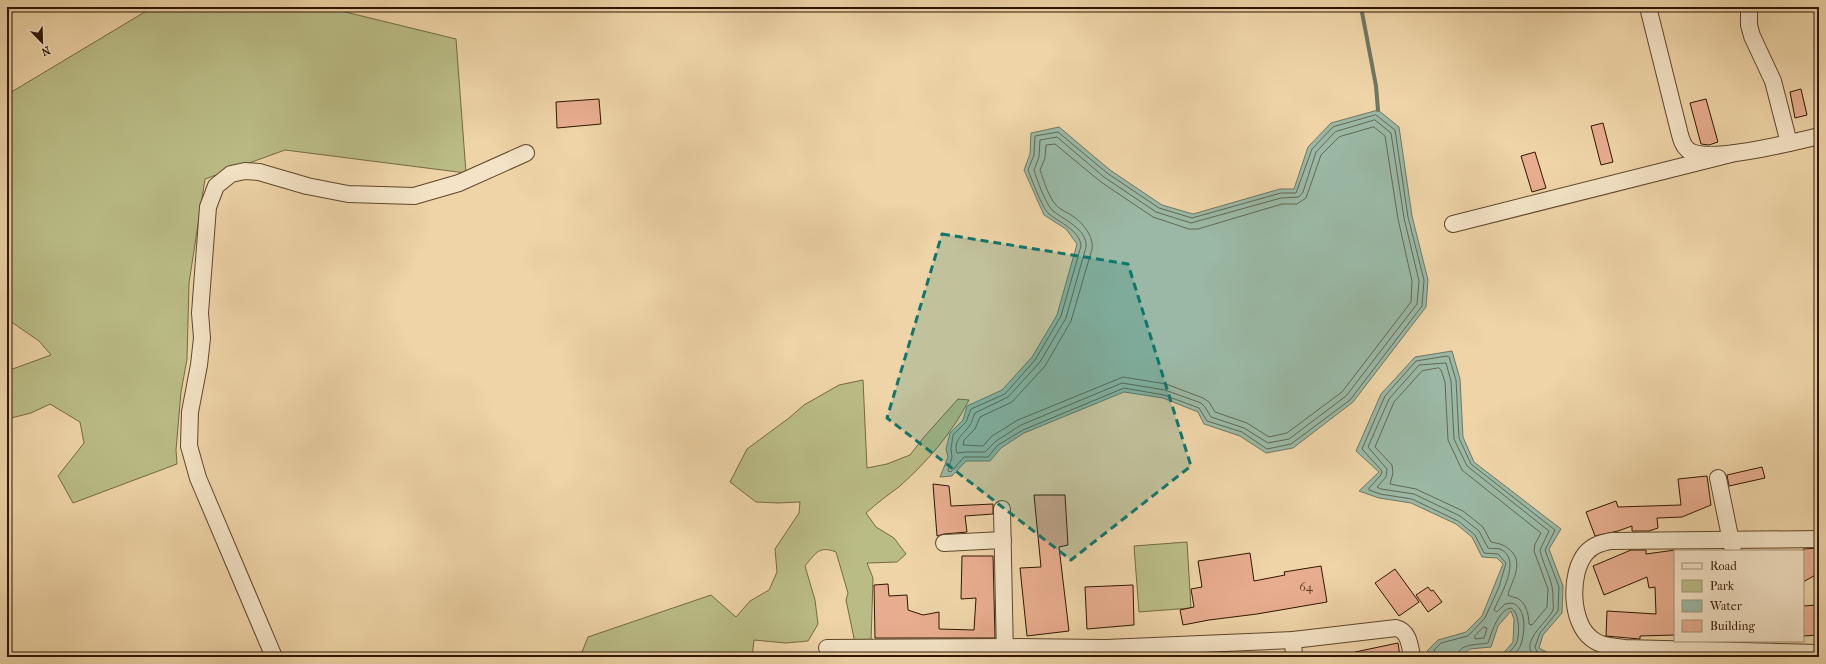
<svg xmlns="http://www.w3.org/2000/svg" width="1826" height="664" font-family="'IM FELL French Canon',serif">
  <rect width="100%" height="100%" fill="#eed4a7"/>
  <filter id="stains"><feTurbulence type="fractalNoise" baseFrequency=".005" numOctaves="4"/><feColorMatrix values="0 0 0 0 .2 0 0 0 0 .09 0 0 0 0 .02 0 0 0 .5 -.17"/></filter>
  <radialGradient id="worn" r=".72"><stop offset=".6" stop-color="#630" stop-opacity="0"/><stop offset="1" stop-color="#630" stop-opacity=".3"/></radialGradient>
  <g fill="#babc86" stroke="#746943">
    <polygon points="153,7 325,7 456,39 466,173 285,150 205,179 189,283 187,359 181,392 176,450 177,464 73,503 58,476 84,443 80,422 50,404 31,413 7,419 7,371 51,355 39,341 7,319 7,99 13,91"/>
    <path d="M863,380l4,88 20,-4 23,-9 14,-18 34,-38 11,1c-17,33 -41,61 -69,86 -12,9 -23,17 -34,27l10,14 18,11 12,16 -9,8 -30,1 6,15 -2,64 -16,1 -9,-43 2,-7 -12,-41c-17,-7 -21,2 -31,14l10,34 3,24 -10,17 -22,2 -32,-3 -2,17h-172l8,-20 123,-42 25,22 14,-16 19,-11 8,-18 -2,-23 24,-36 1,-11 -22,1 -22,-1 -26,-20 17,-33 42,-31 15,-13 35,-20z"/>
    <polygon points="1187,542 1191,608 1139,612 1134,546"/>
  </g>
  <g fill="#9ab8a5" stroke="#6f7763">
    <polygon points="1378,110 1399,127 1412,216 1428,280 1426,307 1353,402 1293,448 1266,453 1240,436 1204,424 1198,412 1163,398 1124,392 1024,433 1001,448 990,461 966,461 952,476 940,477 948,457 946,449 950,433 963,420 967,406 1002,390 1032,357 1057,315 1077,244 1066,229 1044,215 1024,170 1030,154 1031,133 1059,127 1110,170 1162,205 1193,214 1280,189 1294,189 1308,147 1331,123"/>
    <polygon points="1452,351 1460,379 1463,437 1474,462 1561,529 1549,549 1563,586 1562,613 1543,635 1539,648 1556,657 1500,657 1513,642 1514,619 1511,611 1498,626 1491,647 1470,649 1458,657 1434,657 1427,651 1438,640 1466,632 1482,616 1503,564 1497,558 1482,557 1472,537 1456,524 1411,503 1379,498 1359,491 1379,472 1356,451 1381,394 1415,357"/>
  </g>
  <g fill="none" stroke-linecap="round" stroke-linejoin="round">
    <g stroke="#646752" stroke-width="1">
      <path d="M1376,115l19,15 13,87 16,63 -2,26 -72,94 -59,44 -24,5 -25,-17 -35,-11 -8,-13 -35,-13 -40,-7 -101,42 -25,15 -10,12h-24l-13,15 -3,-1 4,-14 -1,-8 2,-14 13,-13 5,-13 34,-15 30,-34 26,-44 20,-70c-1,-16 -23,-24 -33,-33 -6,-6 -16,-33 -20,-43l6,-15 1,-19 23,-4 49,41 52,35 33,10 89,-25h15l16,-44 21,-22z"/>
      <path d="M1375,120l16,13 13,85 15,63 -2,23 -71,92 -57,43 -21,4 -24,-15 -33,-11 -6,-10 -4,-4 -36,-13 -43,-7 -101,42 -25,16 -11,11h-19l-9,1c-4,-13 6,-18 13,-28 2,-3 3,-8 5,-12l33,-16 32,-35 26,-44 20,-71c2,-18 -24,-28 -34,-37 -7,-8 -15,-30 -18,-40l5,-13 1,-17 17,-3 47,40 52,35 35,11 90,-25 18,-1 4,-5 13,-40 19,-20z"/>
      <path d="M1374,127l11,9 13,83 14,62 -1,21 -69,90 -55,41 -18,4 -22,-14 -32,-11 -6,-10 -6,-4 -37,-14 -43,-7 -105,43 -26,16 -9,10 -20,-1 1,-5 11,-11 5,-12 32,-15 33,-36 26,-45 21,-72c2,-12 -9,-26 -18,-32 -5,-4 -14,-7 -18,-12 -8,-9 -12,-24 -16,-35l5,-12 1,-13 9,-1 46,38 52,35 36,12h9l84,-25h15l9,-6 15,-43 18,-18z"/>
      <path d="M1439,368l2,2 4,12 3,58 14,30 79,63 -6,11 -1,7 14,38 -1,18 -15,18 -3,-1c0,-9 -3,-22 -12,-26 -3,-1 -6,-1 -9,-3 3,-13 15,-29 5,-42 -7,-8 -12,-9 -22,-11l-8,-15 -20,-16 -47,-22 -26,-5 3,-11 -1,-8 -17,-18 19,-45 28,-31z"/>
      <polygon points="1484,627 1487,628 1484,638 1475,639 1475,636"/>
      <polyline points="1437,657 1434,650 1441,643 1468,636 1485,618 1499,587 1506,563 1498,554 1484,553 1475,535 1458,521 1412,499 1380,494 1369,490 1369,488 1381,475 1382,471 1362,449 1385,396 1416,361 1447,356 1449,357 1456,380 1459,438 1471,464 1555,530 1545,550 1559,587 1558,611 1540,633 1535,647 1537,652 1547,657"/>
      <path d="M1457,657c1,-14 21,-12 31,-14 4,-11 10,-33 23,-35 9,4 9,29 5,36 -3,5 -8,9 -11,13"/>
      <path d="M1512,657c3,-4 8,-8 9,-13 4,-12 6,-36 -9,-41l-7,1 -8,8 -3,-2c6,-15 29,-51 6,-61 -4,-1 -9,0 -12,-1l-9,-17 -19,-15 -46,-22 -33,-5 -4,-2 9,-10 1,-8 -19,-22 21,-48 30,-34 27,-2 5,18 3,58 13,27 82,65 -9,19c4,19 14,29 13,51 0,2 1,7 0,9 -4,11 -37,34 -17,47"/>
    </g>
    <polyline stroke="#6f7763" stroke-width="4" points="1361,7 1376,86 1378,110"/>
  </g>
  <g fill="#e8ad8f" stroke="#2e1600">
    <polygon points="1801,89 1807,115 1795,118 1790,92"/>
    <polygon points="599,99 601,124 557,128 556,102"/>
    <polygon points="1706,99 1718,142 1709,145 1701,144 1690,103"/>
    <polygon points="1603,123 1613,162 1601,165 1591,126"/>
    <polygon points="1535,152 1546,188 1532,192 1521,156"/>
    <polygon points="1762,467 1765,478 1729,486 1727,475"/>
    <polygon points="1707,476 1711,505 1682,517 1657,518 1658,528 1649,531 1632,531 1632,526 1618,531 1595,536 1586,512 1616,501 1618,507 1681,505 1678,479"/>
    <polygon points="933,484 949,486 951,506 993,504 993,514 965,516 967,532 944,534 937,536"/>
    <polygon points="1034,495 1065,495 1068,545 1059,547 1069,631 1027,636 1020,568 1041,567"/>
    <polygon points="1819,548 1819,573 1803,582 1803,549"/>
    <polygon points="1631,550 1646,550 1646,554 1675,550 1675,635 1640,636 1640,639 1606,636 1607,611 1656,614 1655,587 1649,588 1647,577 1604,595 1593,566"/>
    <polygon points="1250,553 1254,581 1285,575 1284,572 1321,566 1327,602 1257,614 1209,620 1183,625 1180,610 1194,607 1191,589 1202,587 1198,561"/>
    <polygon points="962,556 993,556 995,638 875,638 874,585 888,584 889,596 907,595 908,610 923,615 939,612 939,629 974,630 976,598 961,599"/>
    <polygon points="1395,569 1419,602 1399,616 1375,583"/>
    <polygon points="1133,585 1134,625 1087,629 1085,587"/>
    <polygon points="1428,587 1431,591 1433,590 1442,602 1428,612 1416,595"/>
    <polygon points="1817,605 1819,635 1803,636 1803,606"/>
    <polygon points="1398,643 1400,657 1356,657 1355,652"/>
  </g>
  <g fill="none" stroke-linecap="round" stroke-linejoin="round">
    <defs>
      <g id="minor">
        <path d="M1648,7l31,124c2,7 3,14 9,19 20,14 106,-8 131,-14"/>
        <polyline points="1749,7 1749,25 1752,36 1773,81 1789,143"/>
        <polyline points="1453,224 1735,153"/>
        <polyline points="1718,478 1733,551"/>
        <polyline points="1002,509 1005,657"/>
        <path d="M1819,539l-208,2c-10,2 -18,4 -25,12 -17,20 -16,70 6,86 9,7 22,8 33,9l194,5"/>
        <polyline points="944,543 1003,540"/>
        <polyline points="1293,640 1294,657"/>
        <path d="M827,648l178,-1 101,1 187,-8 103,-12c13,3 14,18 16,29"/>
        <polyline points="274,657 198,478 189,446 190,412 199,365 202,338 200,313 208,207 216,186 231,174 245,171 259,172 307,186 348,194 414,196 459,183 526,153"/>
      </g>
    </defs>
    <use href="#minor" stroke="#5e462a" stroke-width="18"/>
    <use href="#minor" stroke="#f4e3c6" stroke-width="16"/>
  </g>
  <path fill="#0f766e" fill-opacity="0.2" stroke="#0f766e" stroke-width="3" stroke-dasharray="8 5" stroke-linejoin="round" d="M942,234l186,30 63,202 -120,94 -184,-142z"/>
  <g text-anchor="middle" stroke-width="3" stroke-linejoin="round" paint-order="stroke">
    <g font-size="12" fill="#5c3c24">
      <text x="1306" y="591">64</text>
    </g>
  </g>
  <rect width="1826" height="664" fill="none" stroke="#eed4a7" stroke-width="24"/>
  <rect x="8" y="8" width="1810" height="648" fill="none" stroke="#2e1600" stroke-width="2"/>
  <rect x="12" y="12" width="1802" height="640" fill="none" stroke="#2e1600"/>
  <rect x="1674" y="550" width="130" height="92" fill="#f4e3c6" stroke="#a59177"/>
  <rect x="1682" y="563" width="20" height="6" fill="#f4e3c6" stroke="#a59177"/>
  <text x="1710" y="570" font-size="12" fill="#2e1600">Road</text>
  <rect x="1682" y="580" width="20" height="12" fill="#babc86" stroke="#a59177"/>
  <text x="1710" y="590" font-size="12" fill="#2e1600">Park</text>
  <rect x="1682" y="600" width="20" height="12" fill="#9ab8a5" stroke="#a59177"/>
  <text x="1710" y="610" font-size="12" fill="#2e1600">Water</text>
  <rect x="1682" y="620" width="20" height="12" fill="#e8ad8f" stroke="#a59177"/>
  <text x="1710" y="630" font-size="12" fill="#2e1600">Building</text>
  <g transform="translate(42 42) rotate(157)" stroke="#f4e3c6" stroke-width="3" paint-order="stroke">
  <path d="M0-3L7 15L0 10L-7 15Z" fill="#2e1600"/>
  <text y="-6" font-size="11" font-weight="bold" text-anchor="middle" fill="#2e1600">N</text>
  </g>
  <rect width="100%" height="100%" filter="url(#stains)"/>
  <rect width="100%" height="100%" fill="url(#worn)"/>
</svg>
